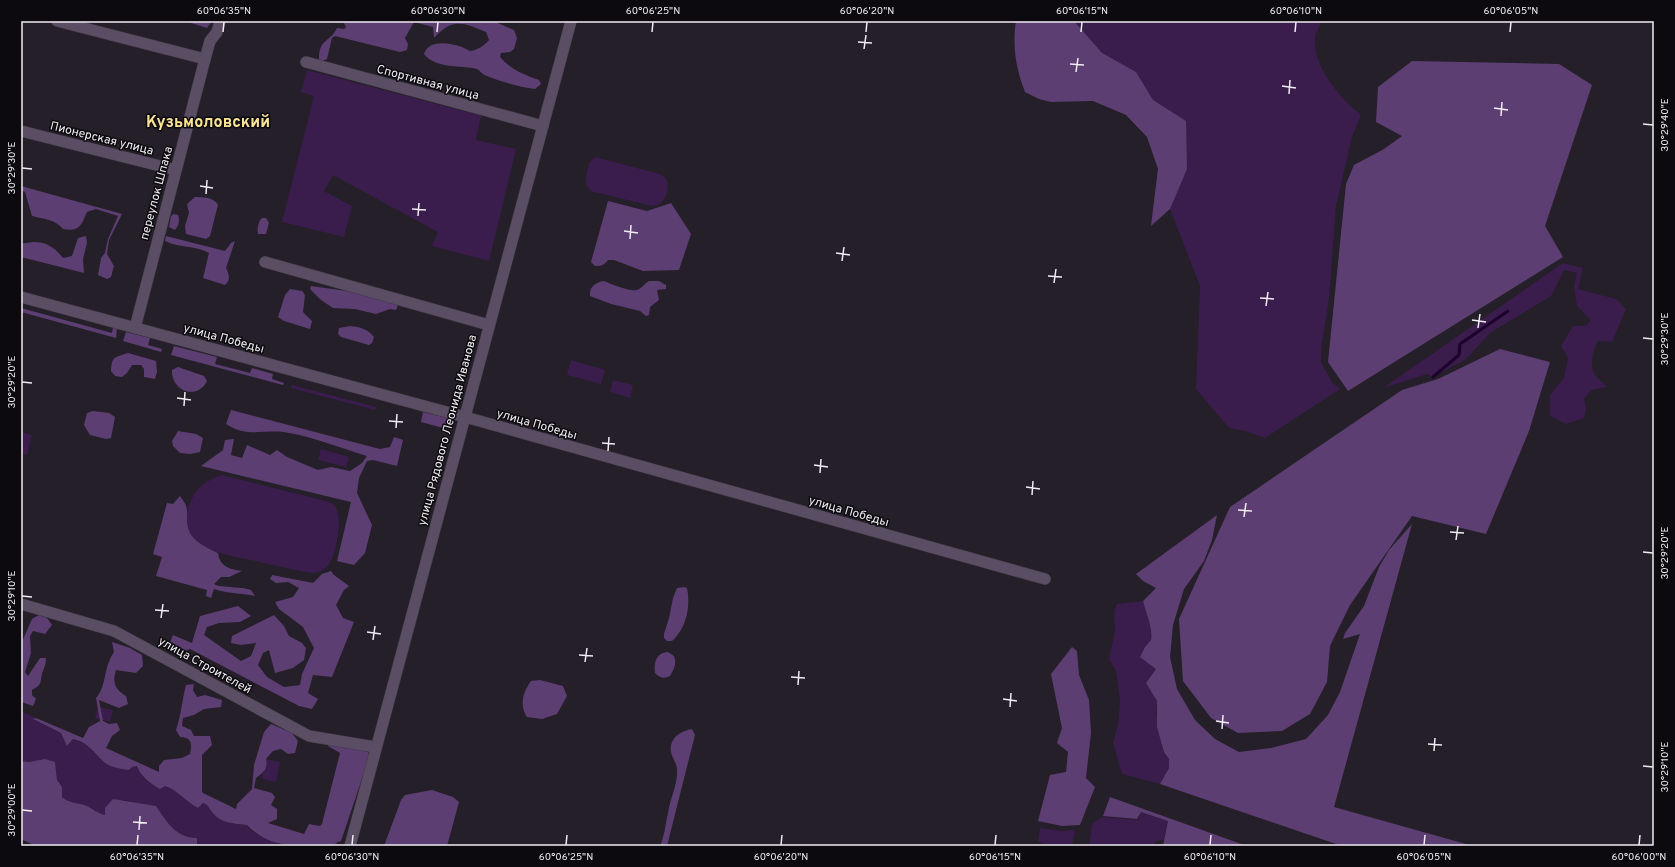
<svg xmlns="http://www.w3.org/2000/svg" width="1675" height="867" font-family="Overpass,sans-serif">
  <rect width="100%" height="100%" fill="#241f29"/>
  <g fill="#3a1d4c">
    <path d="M1033,21h289c-2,5 -7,12 -7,17 -3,28 26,61 46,77l-9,22 -16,69 -7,93 -8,50v13l11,20 8,7 -75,49 -20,-7 -16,-3 -33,-39 4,-103 -30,-77 5,-42 -17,-42z"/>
    <polygon points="307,70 482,116 480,120 476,140 516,149 489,261 432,246 438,232 333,175 324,191 352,206 344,237 282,222 314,96 301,92"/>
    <path d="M595,157l65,17 5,3c7,10 0,29 -13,29l-62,-15 -5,-9 4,-19z"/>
    <path d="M1563,263l20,5 -5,21 38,10 10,10 -14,33 -14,-1c-5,8 -9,26 -3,34 4,5 9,8 12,12l-16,3 -7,9 2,10 -2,9 -18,6 -16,-8v-21l14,-17 4,-20 -7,-12 12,-20h13l5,-6 -14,-14 -3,-19 3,-14 -13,-3 -13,26 -61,37 -24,26 -33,18 -6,-3 -44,14z"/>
    <polygon points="571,360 605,370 601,384 567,375"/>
    <polygon points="613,380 633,385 630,398 610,392"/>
    <polygon points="292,385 376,407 375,410 291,388"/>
    <polygon points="21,432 32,435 27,455 21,454"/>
    <polygon points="321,449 349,457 346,467 318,460"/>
    <path d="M222,475l100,25c3,1 8,2 11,4 12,10 3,56 -7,64 -7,6 -13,5 -21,4 -18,-4 -36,-8 -54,-12 -29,-6 -76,-13 -62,-55 6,-17 17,-25 33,-30z"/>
    <path d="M1143,601c3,13 10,26 8,39l-6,7 11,22 -10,14 11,18 -1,13 8,38 5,7v9l-9,16 -38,-10 -9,-31 5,-18 2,-24 -4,-30 -7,-12 6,-28 -1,-19 3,-8z"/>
    <polygon points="98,707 113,710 110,722 95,718"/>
    <path d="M21,711l15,7 -2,1 2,2 25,12 7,12 5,-6 19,8 9,11 31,9 6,-1c8,25 20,14 35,23 9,5 15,14 25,19l5,-5 5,2c8,16 22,19 39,20l7,8 31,13h-88v-8c-21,0 -30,-16 -41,-32h-8l-24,-6 -19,15c-7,-2 -11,-5 -17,-8 -9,-5 -17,-2 -26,-10v-10l-5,-7 -2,-18c-14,-4 -21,1 -34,-1z"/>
    <polygon points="266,759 280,762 276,782 262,779"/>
    <polygon points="1141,812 1168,821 1164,839 1155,842 1154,846 1089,846 1092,824 1102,817 1138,820"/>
    <polygon points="1040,828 1062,831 1075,830 1072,846 1047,846 1038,841"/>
  </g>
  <g fill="#5d3e72">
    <polygon points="185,21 212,21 207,28"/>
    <path d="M340,21h153l21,9 3,8 -3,11 -4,3 -9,1 -1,4c10,12 24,18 39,23l2,4 -6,5c-16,-2 -33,-7 -48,-13 -4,-1 -7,-5 -10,-7 -16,-4 -42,0 -53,-15 5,-15 25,-11 38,-7 2,1 6,3 8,4 6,0 15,-6 19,-11l-3,-8c-24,-10 -34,-14 -52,6l-1,-11 -19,-5 -9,16 3,6 -1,6 -7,2 -65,-16 -3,2 -5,21 -5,2 -3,-2c0,-21 11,-16 18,-31l7,1 2,-2 -2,-4z"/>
    <path d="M1016,21h58l28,32 34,19 17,28 33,21 1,48 -17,40 -19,17 7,-57 -11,-32 -21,-22 -33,-14 -42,1 -12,-3 -14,-7c-9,-23 -13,-46 -9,-71z"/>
    <polygon points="1412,61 1559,64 1592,85 1545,226 1563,257 1348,391 1328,362 1346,184 1354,165 1384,149 1402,136 1376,122 1378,87"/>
    <path d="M21,186l101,28 -13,26 -2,14 7,12 -3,11 -4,2 -9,-4 3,-17 4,-5 3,-14 10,-23 -22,-7 -9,3c-6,14 -8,20 -24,17 -8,-10 -20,-10 -31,-13l-7,-24 -4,-2z"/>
    <path d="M195,197c8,0 19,0 23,8l-8,31 -4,3 -20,-5 -1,-8 4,-13 -2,-9z"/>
    <path d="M608,201l39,10 24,-8 20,31 -12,36 -36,1 -29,-11h-6c-4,5 -6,6 -13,6l-4,-4z"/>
    <path d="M174,214l4,1c2,5 1,10 -3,15l-6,-3 2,-11z"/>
    <path d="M262,218h4l3,5 -3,11h-8c-1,-6 0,-12 4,-16z"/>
    <path d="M86,236l1,7 -4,16 1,14 -63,-16v-14c4,1 8,-1 13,-1 13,0 21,6 29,16l9,-2 6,-18z"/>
    <path d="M166,236l59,15 6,-8 4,-2 -9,27c3,6 5,12 -1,17l-22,-7 6,-25c-14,-8 -31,-5 -44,-12z"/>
    <path d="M603,281c8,2 29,13 36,8 4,-2 6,-6 10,-8h10l7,4v4l-9,1 2,10 -9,7 -1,8 -3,1 -6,-5 -29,-7 -21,-8c-1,-9 5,-13 13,-15z"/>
    <polygon points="311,286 354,292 398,305 396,310 390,309 376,314 355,309 333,308 321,300 310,289"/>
    <polygon points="290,289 302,291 305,295 303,312 312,321 310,329 284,321 278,317 285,295"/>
    <polygon points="21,308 112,333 113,327 117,328 116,338 21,312"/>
    <path d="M350,326c11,1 17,3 24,11l-2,6 -3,2 -28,-8 -3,-3 1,-6z"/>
    <polygon points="126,332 150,338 148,345 162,349 161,352 123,341"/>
    <polygon points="174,346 217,357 215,364 250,373 252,368 273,374 272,379 284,383 283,385 171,355"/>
    <polygon points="1500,349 1550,362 1529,431 1486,534 1412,516 1350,605 1330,646 1327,682 1310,714 1282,731 1238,733 1211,718 1183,681 1179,619 1230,507 1402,390 1438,379"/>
    <path d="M128,353l28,8 1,11 -2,7 -11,-2v-8l-3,-4h-9l-5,8 -5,4 -7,-1 -4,-5c1,-15 3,-13 17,-18z"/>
    <path d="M178,367l26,9 3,5c-10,20 -36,10 -35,-11z"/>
    <path d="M231,410l149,39 10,-2 4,-10 9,3 -6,26 -24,-6 -6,1 -8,17 -2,15 15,32 -7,28 -11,12 -17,-4 14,-59 -150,-36 22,-16 2,-10 9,-1 -3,16 11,3 5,-13 23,10 7,-5 10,7 31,13 13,-3 19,4 12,-8 5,-7c-23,-7 -54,-19 -78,-23 -24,-5 -40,6 -63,-9z"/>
    <polygon points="93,411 109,413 115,417 111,438 106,439 90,435 84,425 87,413"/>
    <polygon points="423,412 447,418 449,423 447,429 421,422"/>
    <polygon points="178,431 196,434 203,438 200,452 190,454 180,453 173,446 172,441"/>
    <path d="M180,496c8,11 7,11 7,24 0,19 16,26 31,33 2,14 11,16 24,18l-13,6h-8l-7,7c5,4 26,2 37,6l4,6c-14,-3 -27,-2 -41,-7l-3,9 -5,-2 1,-6 -51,-14 6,-19 -9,-3 14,-51 6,1z"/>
    <path d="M1217,515l-5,25 -8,21 -20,28 -11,36 -3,32 7,32 18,31 20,19 24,13 32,-4 35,-9 22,-24 12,-23 20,-58 -17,5 2,-6 19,-27 15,-39 10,-17 23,-26 -78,283 139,39h-131l-182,-62 9,-16v-9l-5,-7 -7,-25v-26l-11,-18 10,-14 -16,-12 5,-10 6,-7c2,-13 -5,-26 -8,-39l13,-13 -13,-7 -7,-7z"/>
    <polygon points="331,571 334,575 349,586 344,590 336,605 343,618 354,622 332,677 313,675 308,693 318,699 312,709 299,706 190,649 180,652 168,648 173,635 192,643 200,616 238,606 251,616 240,622 219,623 207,627 204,635 241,661 251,656 256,643 241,645 231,643 232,636 274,615 284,626 289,636 302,643 306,648 304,660 293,668 275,673 269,650 263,653 258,665 267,677 284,687 300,685 302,674 314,648 303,627 279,609 275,602 293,597 299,588 288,582 276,583 270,579 272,575 313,583 322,574"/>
    <path d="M684,587l3,1c4,19 -1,41 -15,53h-5l-3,-3v-4l5,-16 4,-20 4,-10z"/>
    <path d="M39,615l8,3 5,7 -7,9 -12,-3 -3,5 1,17 -6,19 3,4 12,-18h6c0,8 -2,9 -4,16 -2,10 0,10 -10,16v5l4,4 -3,7 -12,-4v-58l11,-25z"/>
    <path d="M112,642l18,6 12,7 1,11 -7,7 -20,-3c-4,13 -1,19 10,26l2,8 -9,4 -20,-8 4,21 6,3 8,-1 3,7 -8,6 -6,12 53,24v-6l5,-6 18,-2 8,-4c2,-10 2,-17 -10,-17l-4,-7c5,-14 6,-30 10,-45l8,-1 -1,6 4,7 8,-2 17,5 -1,7 -17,2 -10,6 -11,3 -1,8 9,4 3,6h16l2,9 -10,10v36l1,2 33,16 1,-5 15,-15 2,-24 10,-33 7,-8 21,9 6,8 -3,12 -7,1 -7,-5 -8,2 -7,8c2,10 -2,13 -10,19l-2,10 18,5 3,4 -4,8 6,4v10l-9,4 36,11 5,-10 11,2 2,-2 18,-71 -12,-7 1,-3 39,9 2,3 -29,86 -6,2 8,3c-34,0 -71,6 -96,-21 -13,-1 -27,-2 -35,-13 -4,-5 -3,-7 -9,-9l-5,5c-12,-6 -20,-18 -33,-22l-5,3c-10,-6 -19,-12 -23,-23l-5,1 -3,3c-8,-1 -21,-3 -27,-10 -9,-9 -15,-18 -29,-21l-6,7 -6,-13 -28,-14 3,-1 47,20 6,-11 11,-6 -4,-23c11,-12 7,-30 18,-46z"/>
    <polygon points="1072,647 1077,651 1079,675 1089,700 1091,733 1086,778 1095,787 1080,825 1062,826 1038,821 1050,775 1066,772 1068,752 1057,743 1062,728 1051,674"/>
    <path d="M668,652l6,4c3,8 0,13 -4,20 -6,3 -10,2 -15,-3 -1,-11 1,-20 13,-21z"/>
    <path d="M540,680l23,6 4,10 -10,18 -15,5 -15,-2c-8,-12 -4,-25 4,-36z"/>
    <path d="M692,729l3,6 -28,111h-7c5,-12 5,-20 8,-33 2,-15 10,-28 9,-44 -1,-9 -8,-14 -6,-24 3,-10 11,-14 21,-16z"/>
    <path d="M45,759l10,3 2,18 5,7v10c8,7 15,5 25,9 6,3 10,7 18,9v-7l8,-9 43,7c11,16 20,32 41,32v8h-161l-15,-7v-78l8,1z"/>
    <polygon points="432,790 453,797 459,802 447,846 384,846 401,800 405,795"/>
    <polygon points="1110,797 1247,846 1163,846 1168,821 1141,812 1137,819 1103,816"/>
  </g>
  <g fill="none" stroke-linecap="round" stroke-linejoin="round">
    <polyline stroke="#1e002e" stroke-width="3" points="1433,377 1459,355 1460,344 1508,311"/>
    <defs>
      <g id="minor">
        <polyline points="57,21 205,59"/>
        <polyline points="306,62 543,126"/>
        <polyline points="21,131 176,170"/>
        <polyline points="265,262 489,325"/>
        <polyline points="21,297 465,417 1045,579"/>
        <polyline points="135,328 205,59 210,41 217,32 220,21"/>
        <polyline points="21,604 114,631 309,736 375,747"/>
        <polyline points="350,846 571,21"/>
      </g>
    </defs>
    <use href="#minor" stroke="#403c45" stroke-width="12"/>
    <use href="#minor" stroke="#5a4d64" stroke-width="11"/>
  </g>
  <path fill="none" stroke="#efecf2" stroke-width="1.5" d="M223,32l1,-10M437,32l1,-10M652,32l1,-10M866,32l1,-10M1081,32l1,-10M1295,32l1,-10M1510,32l1,-10M858,42l14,1M864,49l2,-14M1070,64l14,1M1076,72l2,-14M1282,86l14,2M1289,94l1,-14M1494,108l14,2M1501,116l1,-14M1643,124l10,1M22,168l10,1M200,186l13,2M206,194l1,-14M412,209l14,1M418,216l1,-13M624,231l14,2M630,239l1,-14M836,253l14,2M842,261l2,-14M1048,276l14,1M1054,283l2,-14M1260,298l14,1M1266,306l2,-14M1472,320l14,2M1478,328l2,-14M1643,338l10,1M22,382l10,1M177,398l14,2M184,406l1,-14M389,421l14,1M396,428l1,-14M602,443l13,1M608,451l1,-14M814,465l14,2M820,473l1,-14M1026,487l14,2M1032,495l1,-14M1238,510l14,1M1244,517l2,-14M1450,532l14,1M1456,540l2,-14M1643,552l10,1M22,596l10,1M155,610l14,1M161,618l2,-14M367,632l14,2M373,640l2,-14M579,655l14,1M585,662l2,-14M791,677l14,1M798,685l1,-14M1003,699l14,2M1010,707l1,-14M1216,721l13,2M1222,729l1,-14M1428,744l14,1M1434,751l1,-13M1643,766l10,1M22,810l10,1M133,822l14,1M139,830l1,-14M137,845l1,-10M352,845l1,-10M566,845l1,-10M781,845l1,-10M995,845l1,-10M1210,845l1,-10M1424,845l1,-10M1639,845l1,-10"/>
  <g text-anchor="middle" stroke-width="3" stroke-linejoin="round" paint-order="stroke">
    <g font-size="12" fill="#efecf2" stroke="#0c0a0e">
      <text transform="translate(428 82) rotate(15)" y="4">Спортивная улица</text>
      <text transform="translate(102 138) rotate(14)" y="4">Пионерская улица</text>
      <text transform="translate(156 193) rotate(-75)" y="4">переулок Шпака</text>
      <text transform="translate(224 338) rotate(15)" y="4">улица Победы</text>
      <text transform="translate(537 424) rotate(16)" y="4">улица Победы</text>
      <text transform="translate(447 430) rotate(-75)" y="4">улица Рядового Леонида Иванова</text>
      <text transform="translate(849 511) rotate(16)" y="4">улица Победы</text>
      <text transform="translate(205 665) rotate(29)" y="4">улица Строителей</text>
    </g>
    <g font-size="16" font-weight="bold" fill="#f9e496" stroke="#0c0a0e">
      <text x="208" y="127">Кузьмоловский</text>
    </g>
  </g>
  <rect width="1675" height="867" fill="none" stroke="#0c0a0e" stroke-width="44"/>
  <rect x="22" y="22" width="1631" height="823" fill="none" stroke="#efecf2" stroke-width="1.5"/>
  <g font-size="10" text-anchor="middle" fill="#efecf2">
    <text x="224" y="14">60°06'35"N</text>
    <text x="438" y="14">60°06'30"N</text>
    <text x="653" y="14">60°06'25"N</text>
    <text x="867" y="14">60°06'20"N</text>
    <text x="1082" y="14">60°06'15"N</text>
    <text x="1296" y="14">60°06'10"N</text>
    <text x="1511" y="14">60°06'05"N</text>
    <text transform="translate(1664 125) rotate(-90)" y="4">30°29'40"E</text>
    <text transform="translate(11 168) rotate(-90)" y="4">30°29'30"E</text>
    <text transform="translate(1664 339) rotate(-90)" y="4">30°29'30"E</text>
    <text transform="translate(11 382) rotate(-90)" y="4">30°29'20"E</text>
    <text transform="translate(1664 553) rotate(-90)" y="4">30°29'20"E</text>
    <text transform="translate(11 596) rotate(-90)" y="4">30°29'10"E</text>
    <text transform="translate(1664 767) rotate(-90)" y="4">30°29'10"E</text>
    <text transform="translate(11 810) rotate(-90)" y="4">30°29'00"E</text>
    <text x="137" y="860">60°06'35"N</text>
    <text x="352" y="860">60°06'30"N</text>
    <text x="566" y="860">60°06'25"N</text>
    <text x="781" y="860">60°06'20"N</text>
    <text x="995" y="860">60°06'15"N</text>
    <text x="1210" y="860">60°06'10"N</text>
    <text x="1424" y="860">60°06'05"N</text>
    <text x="1639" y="860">60°06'00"N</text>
  </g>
</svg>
